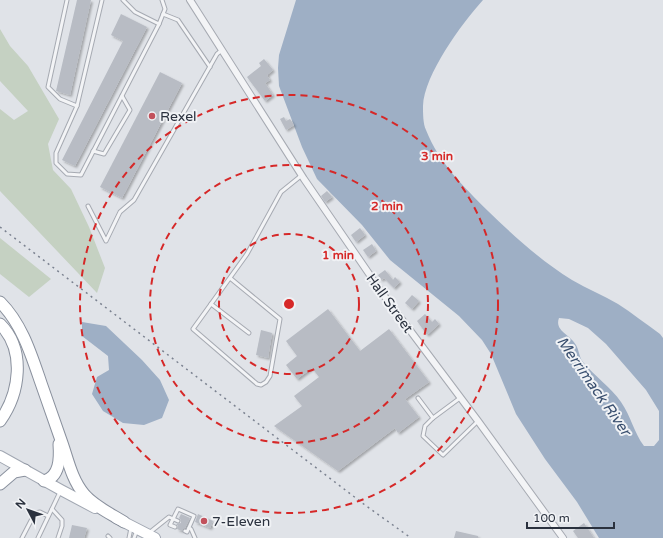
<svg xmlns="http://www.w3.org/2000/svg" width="663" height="538" font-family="'Varela Round',sans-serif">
  <defs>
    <filter id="shadow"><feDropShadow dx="2" dy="2" stdDeviation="1" flood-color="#0004"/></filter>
  </defs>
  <rect width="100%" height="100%" fill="#e0e3e8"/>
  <g fill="#c5d1c2">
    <polygon points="0,29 10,46 28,66 59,119 48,144 53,170 71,189 89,227 105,268 97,293 0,191 0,109 14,120 28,111 0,81"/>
    <polygon points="0,238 51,279 29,297 0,274"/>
  </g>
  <g fill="#9eafc5" fill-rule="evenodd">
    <path d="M296,0h187c-21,23 -59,75 -60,106 0,7 0,18 3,24 13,33 38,57 62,81 26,25 53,50 84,69 15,9 31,15 46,24 14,9 28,20 42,30l3,4v200h-64l-22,-36 -32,-43 -29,-45 -25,-60 -9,-14 -23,-24 -69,-56 -28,-35 -45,-46 -15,-32 -23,-61 -1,-18 1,-13zM559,318l10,1 19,9 18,16 40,46 13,21v29l-5,6h-10c-10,-13 -13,-30 -23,-44 -10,-15 -27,-26 -38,-40 -4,-5 -4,-12 -7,-17 -5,-10 -22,-14 -17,-27z"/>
    <polygon points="82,322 106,326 142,360 160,380 169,400 162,418 144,425 123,423 103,411 92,394 97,377 109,370 108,356 82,336"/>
  </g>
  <g fill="#b8bcc4" filter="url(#shadow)">
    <polygon points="77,0 91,0 70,95 56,91"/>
    <polygon points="121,14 147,27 75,166 62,160 123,41 111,35"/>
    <polygon points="264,59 273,70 267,75 270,80 265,83 273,95 265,101 247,77 261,66 259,63"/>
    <polygon points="160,72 182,83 122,198 100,187"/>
    <polygon points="284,117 286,121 290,119 294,125 286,130 280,119"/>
    <polygon points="327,191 332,197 325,202 321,196"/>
    <polygon points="360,228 365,235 356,242 351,235"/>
    <polygon points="372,244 376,251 368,257 363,250"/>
    <polygon points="385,270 393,280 395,277 400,282 394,288 384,278 381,280 378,275"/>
    <polygon points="412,295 419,301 412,309 405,303"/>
    <polygon points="328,309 360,351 389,329 429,382 405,399 419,417 398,433 395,428 338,471 274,426 302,406 294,396 319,377 312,368 297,379 286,365 297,356 286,341"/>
    <polygon points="425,314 432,322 435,319 439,324 427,335 417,321"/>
    <polygon points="261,330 272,333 268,358 256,355"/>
    <polygon points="181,514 190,518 185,528 183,529 182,531 177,529 178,526 176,524 181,523 181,520 179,518"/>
    <polygon points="198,514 213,521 210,528 195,522"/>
    <polygon points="584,523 594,538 578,538 573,531"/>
    <polygon points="72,525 87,528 84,538 69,538"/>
    <polygon points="456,531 478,536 478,538 454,538"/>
  </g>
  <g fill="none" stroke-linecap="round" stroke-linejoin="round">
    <defs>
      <g id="lane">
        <polyline points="67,0 48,87 60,99 77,106 56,153 56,163 67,174 81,175 159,24 165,9 162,0"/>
        <polyline points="123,0 135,12 159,24"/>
        <polyline points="163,14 178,20 210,67"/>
        <polyline points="77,106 102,0"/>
        <polyline points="93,151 104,154 130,110 122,96"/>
        <polyline points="88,206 106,241 120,212 134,200 217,54 222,50"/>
        <polyline points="230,278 280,319 270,376 266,382 261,385 257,384 193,329 247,254 281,192 302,175"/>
        <polyline points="211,304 249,333"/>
        <polyline points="418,398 433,418 425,426 423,436 443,455 478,421"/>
        <polyline points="433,418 460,398"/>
        <polyline points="52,509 62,520 62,526 58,538"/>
        <polyline points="175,527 170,525 178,509 194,516 187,532 185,531"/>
        <polyline points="189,528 191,529 195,538"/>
        <polyline points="149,533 169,517 178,521"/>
        <polyline points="108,536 110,538"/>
        <polyline points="22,538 35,513 40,512 48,516"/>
        <polyline points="38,538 60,492"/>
        <polyline points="129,538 131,528"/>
        <polyline points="134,538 137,530"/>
      </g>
      <polyline id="street" points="190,0 304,179 385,297 478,421 563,538"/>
      <g id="primary">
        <polyline points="0,456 61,490 95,508"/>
        <polyline points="116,518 155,538"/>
      </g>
      <g id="highway">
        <path d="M0,302c22,22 31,52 41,81 7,20 14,40 21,60 6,17 10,37 22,51 10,12 27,20 40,28"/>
        <path d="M0,324c26,26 20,69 0,97"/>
        <path d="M44,481c16,-4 16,-23 15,-37"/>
        <polyline points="0,484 14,472 25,470"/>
      </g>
    </defs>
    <use href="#lane" stroke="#a6aab2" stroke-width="5"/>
    <use href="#street" stroke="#a6aab2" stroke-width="8"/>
    <use href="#primary" stroke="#a1a7b2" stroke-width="12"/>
    <use href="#highway" stroke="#89909d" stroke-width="13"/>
    <use href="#lane" stroke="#f3f4f6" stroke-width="3"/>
    <use href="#street" stroke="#f3f4f6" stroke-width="6"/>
    <use href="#primary" stroke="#fff" stroke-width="10"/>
    <use href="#highway" stroke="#fff" stroke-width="11"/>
    <polyline stroke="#7b8290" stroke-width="1.5" stroke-dasharray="2 4" stroke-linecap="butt" points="0,227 365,505 411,538"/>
  </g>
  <g fill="none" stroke="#d62828" stroke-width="2" stroke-dasharray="7 5">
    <circle cx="289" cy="304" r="70"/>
    <circle cx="289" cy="304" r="139"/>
    <circle cx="289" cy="304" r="209"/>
  </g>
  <g fill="#c2515c" stroke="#f0f2f5" stroke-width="1.5">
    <circle cx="152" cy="116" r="4"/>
    <circle cx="204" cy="521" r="4"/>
  </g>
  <g text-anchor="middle" stroke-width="4" stroke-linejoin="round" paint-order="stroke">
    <g font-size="14" fill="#2a313e" stroke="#f0f2f5" text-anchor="start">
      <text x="160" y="121">Rexel</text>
      <text x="212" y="526">7-Eleven</text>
    </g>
    <g font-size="14" fill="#2a313e" stroke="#f0f2f5">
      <text transform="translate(390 303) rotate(54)" y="5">Hall Street</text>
    </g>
    <g font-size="15" font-style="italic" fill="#384e6e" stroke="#f0f2f5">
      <text transform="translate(594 386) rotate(55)" y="5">Merrimack River</text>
    </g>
  </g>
  <circle cx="289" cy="304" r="6" fill="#d62828" stroke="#f0f2f5" stroke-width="2"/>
  <g font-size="12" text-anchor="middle" font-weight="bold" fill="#d62828" stroke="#f0f2f5" stroke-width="4" stroke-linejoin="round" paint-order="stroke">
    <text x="437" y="160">3 min</text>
    <text x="387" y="210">2 min</text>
    <text x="338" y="259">1 min</text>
  </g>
  <g transform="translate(28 510) rotate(311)" stroke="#f0f2f5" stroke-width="3" paint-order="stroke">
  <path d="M0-3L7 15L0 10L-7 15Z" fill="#2a313e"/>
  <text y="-6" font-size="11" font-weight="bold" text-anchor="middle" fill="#2a313e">N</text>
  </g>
  <path d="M527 522v6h87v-6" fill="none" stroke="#2a313e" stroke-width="2"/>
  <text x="533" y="522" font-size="12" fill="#2a313e" stroke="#f0f2f5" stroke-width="3" paint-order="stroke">100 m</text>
</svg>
